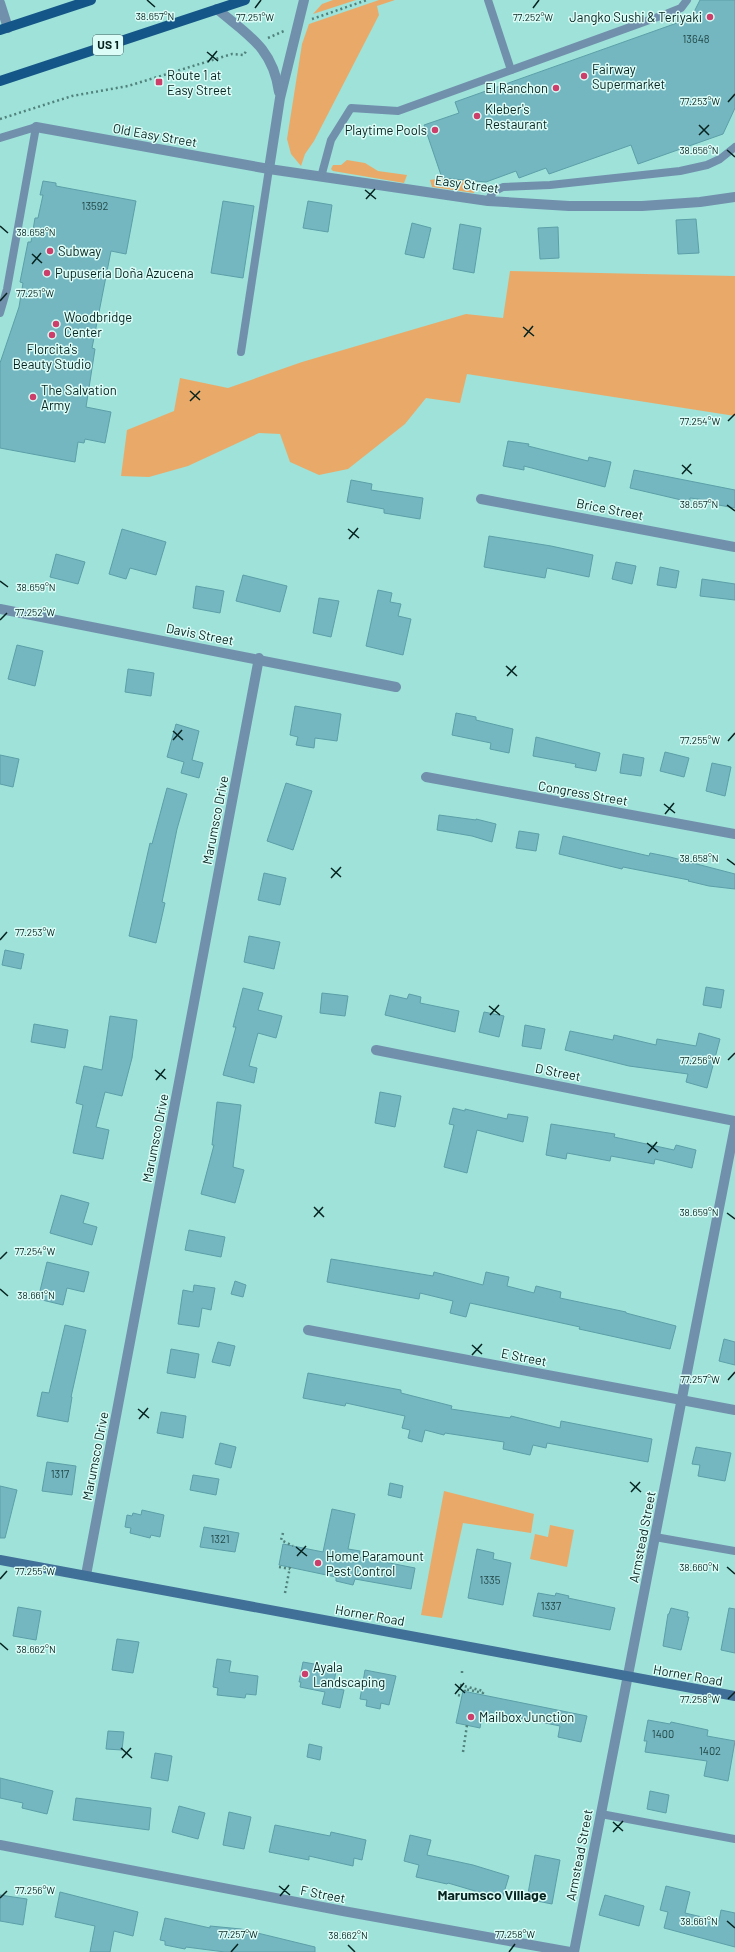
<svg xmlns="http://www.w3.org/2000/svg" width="735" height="1952" font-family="Barlow,sans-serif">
  <rect width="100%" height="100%" fill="#9ee2d9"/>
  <g fill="#e9aa69">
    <polygon points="333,0 356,0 313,14 322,4"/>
    <polygon points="379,0 395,0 377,6 379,15 314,141 305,154 301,166 291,154 287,139 302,44 309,24"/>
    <polygon points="347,160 365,163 378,171 407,175 404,183 333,171 331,169 333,165 341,165"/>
    <polygon points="442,178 476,181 474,193 432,187 430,180"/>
    <polygon points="510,271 735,276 735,416 467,374 460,403 426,398 405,424 348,469 319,475 290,462 280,434 259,433 188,466 149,477 121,476 127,430 174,411 180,378 228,388 302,362 466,314 503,318"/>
    <polygon points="444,1491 534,1514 531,1533 463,1523 442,1618 421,1615"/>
    <polygon points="550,1525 574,1530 567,1567 530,1559 535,1534 548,1537"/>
  </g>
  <g fill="#74b7c0" stroke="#5c9fa8">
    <polygon points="700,0 735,0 735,108 723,134 638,164 631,145 549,174 546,168 519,178 516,171 486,182 442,178 424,125 459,113 455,102 691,18"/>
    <polygon points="43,181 56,183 56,186 136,201 126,254 111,251 92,348 95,349 86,407 111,412 105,443 85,439 84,443 78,442 75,462 0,448 0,363 19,307 23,283 20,282 28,242 31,242 35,218 38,218 43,195 40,195"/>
    <polygon points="223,201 254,206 243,278 211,273"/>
    <polygon points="308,201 332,205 328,232 303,228"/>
    <polygon points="696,219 699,253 678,254 676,220"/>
    <polygon points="412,223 431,228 424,258 405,254"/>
    <polygon points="460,224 481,228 474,273 453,269"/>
    <polygon points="558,227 559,258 540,259 538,228"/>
    <polygon points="508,441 529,444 528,446 588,461 589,457 611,462 605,487 524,466 524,470 503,466"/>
    <polygon points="634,470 735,490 735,508 713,504 714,501 690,498 690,502 630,488"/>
    <polygon points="351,480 372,484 371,490 423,498 420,519 384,513 384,509 347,502"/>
    <polygon points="122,529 166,542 156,575 130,568 126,579 109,574"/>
    <polygon points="489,536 551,546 593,555 589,577 547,568 545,578 484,567"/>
    <polygon points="56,554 85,562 78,584 50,577"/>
    <polygon points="616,562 636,566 632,584 612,579"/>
    <polygon points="660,567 679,571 676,588 657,585"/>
    <polygon points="243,575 287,586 280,612 236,601"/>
    <polygon points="702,579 735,584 735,600 700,596"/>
    <polygon points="196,586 224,591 220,613 193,608"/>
    <polygon points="378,590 392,593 390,602 401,604 398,616 411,619 403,655 366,646"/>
    <polygon points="319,598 339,601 331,637 313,633"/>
    <polygon points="17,645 43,651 35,686 8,679"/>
    <polygon points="128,669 154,673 151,696 125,692"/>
    <polygon points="295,706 341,714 337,741 315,738 314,748 296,745 298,737 290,735"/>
    <polygon points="456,713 476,717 476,720 513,729 509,753 490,749 491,743 452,735"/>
    <polygon points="176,724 199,731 192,760 203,763 199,778 181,773 184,762 167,757"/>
    <polygon points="536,737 600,753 596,771 575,767 576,764 533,756"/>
    <polygon points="665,752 689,758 684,777 660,771"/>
    <polygon points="623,754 644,758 641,776 620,773"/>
    <polygon points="0,755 19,759 13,787 0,784"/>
    <polygon points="712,763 731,767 725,796 706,791"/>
    <polygon points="286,783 312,791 293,850 267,841"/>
    <polygon points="167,788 187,794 177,829 162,902 165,903 156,943 129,936 150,843 152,844"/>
    <polygon points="439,815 476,820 476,819 496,824 492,842 472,836 437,830"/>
    <polygon points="519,831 539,834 536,851 516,848"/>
    <polygon points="563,836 649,856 650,853 670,857 735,874 735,889 709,886 688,881 689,880 623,867 622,869 559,854"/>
    <polygon points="264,873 286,878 280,905 258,900"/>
    <polygon points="249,936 280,942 274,969 244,962"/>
    <polygon points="5,950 24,954 21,969 2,965"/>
    <polygon points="706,987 724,990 721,1008 703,1005"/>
    <polygon points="243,988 263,993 258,1010 282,1016 276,1038 258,1033 249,1066 257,1068 254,1083 223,1075 236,1027 233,1027"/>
    <polygon points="322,993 348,996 345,1016 320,1013"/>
    <polygon points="409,994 421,997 420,1003 459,1011 455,1032 385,1015 390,995 407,999"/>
    <polygon points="484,1012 504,1016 499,1037 479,1032"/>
    <polygon points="110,1016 137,1020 132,1058 122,1096 105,1092 96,1127 109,1130 103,1159 73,1153 83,1105 76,1103 84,1066 102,1070"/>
    <polygon points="34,1024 68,1030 65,1048 31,1042"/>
    <polygon points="525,1025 545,1029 541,1049 522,1046"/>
    <polygon points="570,1031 613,1040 614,1035 656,1045 657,1039 696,1046 699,1033 720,1039 707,1088 686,1082 688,1074 629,1066 565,1050"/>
    <polygon points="380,1092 401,1096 395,1127 375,1123"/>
    <polygon points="217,1102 241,1105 233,1167 244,1170 235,1203 201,1194 214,1145 212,1145"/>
    <polygon points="453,1108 465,1111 465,1109 507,1119 508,1114 528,1117 523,1142 477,1130 467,1173 444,1167 454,1125 449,1124"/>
    <polygon points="551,1124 615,1134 614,1137 674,1150 676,1145 696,1150 692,1168 655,1159 654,1164 611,1156 610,1161 567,1153 566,1159 546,1155"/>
    <polygon points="61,1195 89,1203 83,1223 97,1227 92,1245 50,1233"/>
    <polygon points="189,1230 225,1237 221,1257 185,1250"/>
    <polygon points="331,1259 433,1276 434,1272 483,1285 486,1272 509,1277 507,1286 534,1293 536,1286 561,1292 560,1298 626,1312 626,1313 676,1326 670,1349 579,1329 580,1327 470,1303 466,1317 450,1313 453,1301 420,1293 419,1299 327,1282"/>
    <polygon points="47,1262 89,1272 84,1292 67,1288 63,1305 38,1299"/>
    <polygon points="235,1281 246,1285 243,1297 231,1294"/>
    <polygon points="194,1285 215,1288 211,1310 202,1308 199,1327 178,1324 183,1290 193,1292"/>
    <polygon points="65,1325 86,1330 71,1397 72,1397 68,1422 37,1416 42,1392 49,1393"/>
    <polygon points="724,1339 735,1342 735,1365 719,1361"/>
    <polygon points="218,1342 235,1346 230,1366 212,1362"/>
    <polygon points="171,1349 199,1354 195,1378 167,1373"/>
    <polygon points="308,1373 401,1390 401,1393 452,1406 451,1409 510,1418 511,1416 560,1428 561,1421 652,1439 648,1462 547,1443 546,1448 533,1445 530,1455 503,1449 504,1442 445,1433 444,1435 425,1430 422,1442 408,1438 410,1430 402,1428 405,1416 346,1403 345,1406 303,1398"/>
    <polygon points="161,1412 186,1416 183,1438 157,1433"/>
    <polygon points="220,1443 236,1447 231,1468 215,1464"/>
    <polygon points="696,1447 731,1453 725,1481 698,1476 700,1465 692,1464"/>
    <polygon points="47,1462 76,1466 72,1495 42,1491"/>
    <polygon points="193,1475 219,1479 216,1495 190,1490"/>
    <polygon points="390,1483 403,1486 401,1498 388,1495"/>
    <polygon points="0,1486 17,1490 5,1538 0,1538"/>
    <polygon points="332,1509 355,1514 348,1549 360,1551 359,1557 415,1568 411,1589 355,1579 353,1585 336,1581 336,1577 279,1565 283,1544 323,1552"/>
    <polygon points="142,1510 164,1515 160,1537 151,1535 150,1538 130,1533 131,1528 125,1527 127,1515 132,1516 133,1513 141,1515"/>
    <polygon points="204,1527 239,1533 235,1552 200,1547"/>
    <polygon points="477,1549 494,1553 493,1559 511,1563 503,1605 468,1598"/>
    <polygon points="538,1593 555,1596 556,1593 569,1596 568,1598 615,1608 610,1630 533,1616"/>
    <polygon points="18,1607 41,1611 36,1640 13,1636"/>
    <polygon points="671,1608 688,1612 687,1617 689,1617 681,1650 663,1646 668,1614 669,1614"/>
    <polygon points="729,1608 735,1609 735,1653 721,1650"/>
    <polygon points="117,1639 139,1642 133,1673 112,1670"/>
    <polygon points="217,1659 231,1661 229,1672 258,1676 256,1695 246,1694 245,1698 217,1695 218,1688 213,1687"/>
    <polygon points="303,1662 320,1665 320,1667 336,1671 333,1688 344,1690 340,1708 322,1704 325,1692 300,1687 301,1682 299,1682"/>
    <polygon points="365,1670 396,1676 389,1705 381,1703 380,1709 366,1706 367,1700 360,1699"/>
    <polygon points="463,1691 587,1716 581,1742 558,1737 560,1726 490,1712 489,1717 482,1716 480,1728 456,1723"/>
    <polygon points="648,1720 670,1724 671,1722 708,1730 707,1736 735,1741 728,1781 704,1776 707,1761 645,1752 647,1741 644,1741"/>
    <polygon points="108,1731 124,1732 122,1750 106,1749"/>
    <polygon points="309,1744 322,1747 320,1760 307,1757"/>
    <polygon points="155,1753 172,1756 168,1781 151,1778"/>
    <polygon points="0,1778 53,1791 47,1814 22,1808 23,1803 0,1798"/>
    <polygon points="650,1791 669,1795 666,1813 647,1809"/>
    <polygon points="76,1798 151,1808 149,1830 73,1820"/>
    <polygon points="179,1806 205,1813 198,1839 172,1832"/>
    <polygon points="229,1812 251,1817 244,1849 223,1845"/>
    <polygon points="275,1825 330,1836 331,1832 366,1840 362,1860 354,1858 353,1866 309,1856 309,1860 269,1852"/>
    <polygon points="410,1835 431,1840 427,1855 473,1865 509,1876 502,1899 448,1883 447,1884 416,1877 419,1865 404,1861"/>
    <polygon points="535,1855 560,1860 552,1904 527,1899"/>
    <polygon points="666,1886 690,1892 685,1913 719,1921 721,1910 735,1913 735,1947 664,1928 668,1912 660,1910"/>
    <polygon points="60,1892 138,1912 133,1936 114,1931 110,1952 90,1952 95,1926 55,1917"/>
    <polygon points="0,1895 27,1899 23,1925 0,1921"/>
    <polygon points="605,1895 644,1906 639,1926 599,1915"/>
    <polygon points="165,1918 210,1928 210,1926 241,1929 315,1947 315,1952 225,1952 186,1947 185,1949 165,1945 165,1941 160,1940"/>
  </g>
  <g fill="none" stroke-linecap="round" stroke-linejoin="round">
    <g stroke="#51817b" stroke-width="2.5" stroke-dasharray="2 3" stroke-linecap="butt">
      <polyline points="312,19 367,0"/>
      <polyline points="268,38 284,31"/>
      <polyline points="0,119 72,96 128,86 232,54 244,55 247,49"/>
      <polyline points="283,1533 281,1540 293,1546"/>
      <polyline points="279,1567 290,1569"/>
      <polyline points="285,1593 290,1567"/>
      <polyline points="462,1673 462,1671"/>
      <polyline points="460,1685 483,1691 483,1693 465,1689 465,1691"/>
      <polyline points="458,1695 462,1696"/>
      <polyline points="463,1752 467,1725"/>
    </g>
    <g stroke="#7190ac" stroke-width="8">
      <polyline points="488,0 511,70"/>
      <polyline points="0,138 36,127 7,289 0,313"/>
      <polyline points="321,177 331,140 351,108 398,111 666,14 681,8 687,0"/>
      <polyline points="488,201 493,192 503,187 550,185 680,171 707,165 720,159 735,147"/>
      <polyline points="241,352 269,169"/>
      <polyline points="655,1537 735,1551"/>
      <polyline points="601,1814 735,1839"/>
    </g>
    <g stroke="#7190ac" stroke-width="10">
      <polyline points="0,3 8,28"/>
      <path d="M217,9c31,26 56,39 62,83"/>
      <polyline points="36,127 269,169 488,201 569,206 642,206 700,202 735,197"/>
      <polyline points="269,169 280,98 304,0"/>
      <polyline points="481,499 735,547"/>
      <polyline points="0,609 396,687"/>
      <polyline points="426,777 735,834"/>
      <polyline points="376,1050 735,1121"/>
      <polyline points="308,1330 735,1410"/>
      <polyline points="86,1575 259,658"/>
      <polyline points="0,1845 343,1911 570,1952"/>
      <polyline points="574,1952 735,1126"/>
    </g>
    <polyline stroke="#406f97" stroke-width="10" points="0,1560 735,1696"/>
    <g stroke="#145687" stroke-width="10">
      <polyline points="0,30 91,0"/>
      <polyline points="0,81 245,0"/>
    </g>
  </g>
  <path fill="none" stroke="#062320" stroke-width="1.5" d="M147,0l8,7M255,8l6,-8M533,8l6,-8M207,52l11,9M208,62l9,-11M728,102l7,-8M699,125l10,10M699,135l10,-10M727,150l8,7M365,190l11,9M366,199l9,-10M0,226l8,7M32,254l10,9M32,264l9,-11M0,301l7,-8M523,327l11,9M524,337l9,-11M190,391l10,9M190,401l10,-10M728,421l7,-7M682,465l10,9M682,474l9,-10M727,505l8,6M348,529l11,9M349,539l9,-11M0,581l8,6M0,620l7,-7M506,666l11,10M507,676l9,-10M173,731l10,9M173,740l9,-10M728,741l7,-8M664,804l11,9M665,814l9,-11M727,859l8,6M331,868l10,9M331,878l10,-11M0,940l7,-8M489,1006l11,9M490,1015l9,-10M728,1060l7,-7M155,1070l11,9M156,1080l9,-11M647,1143l11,9M648,1153l9,-11M314,1207l10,10M727,1213l8,6M314,1217l9,-10M0,1259l7,-7M0,1289l8,7M472,1345l10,9M472,1355l10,-11M728,1380l7,-8M138,1409l11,9M139,1419l9,-11M630,1482l11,10M631,1492l9,-10M296,1547l11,9M297,1556l9,-10M727,1567l8,7M0,1579l7,-8M0,1643l8,7M455,1684l10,9M455,1694l9,-11M728,1699l7,-7M121,1748l11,10M122,1758l9,-10M613,1822l10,9M613,1832l10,-11M279,1886l11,9M280,1896l9,-11M0,1898l7,-7M727,1921l8,7M348,1945l7,7M231,1952l7,-8M509,1952l6,-8"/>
  <g fill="#cd3f6b" stroke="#dbfcf7" stroke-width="1.5">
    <circle cx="710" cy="17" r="4"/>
    <circle cx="584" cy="76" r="4"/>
    <rect x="155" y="78" width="8" height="8" rx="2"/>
    <circle cx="556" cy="88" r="4"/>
    <circle cx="477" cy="116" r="4"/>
    <circle cx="435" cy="130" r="4"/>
    <circle cx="50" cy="251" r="4"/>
    <circle cx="47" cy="273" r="4"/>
    <circle cx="56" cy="324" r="4"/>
    <circle cx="52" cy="335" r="4"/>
    <circle cx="33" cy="397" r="4"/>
    <circle cx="318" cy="1563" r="4"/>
    <circle cx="305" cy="1674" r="4"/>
    <circle cx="471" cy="1717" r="4"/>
  </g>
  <g text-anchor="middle" stroke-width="3" stroke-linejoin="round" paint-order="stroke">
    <g font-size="11" fill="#224848">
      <text x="696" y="43">13648</text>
      <text x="95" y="210">13592</text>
      <text x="60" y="1478">1317</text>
      <text x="220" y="1543">1321</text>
      <text x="490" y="1584">1335</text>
      <text x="551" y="1610">1337</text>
      <text x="663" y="1738">1400</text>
      <text x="710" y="1755">1402</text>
    </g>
    <rect fill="#dbfcf7" stroke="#466460" stroke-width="1" x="93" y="35" width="30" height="20" rx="3"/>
    <g font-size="12" font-weight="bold" fill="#062320">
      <text x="108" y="49">US 1</text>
    </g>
    <g font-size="13" fill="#062320" stroke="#dbfcf7" text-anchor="start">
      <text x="702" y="22" text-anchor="end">Jangko Sushi &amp; Teriyaki</text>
      <text x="592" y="74">Fairway<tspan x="592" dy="15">Supermarket</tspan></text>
      <text x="167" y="80">Route 1 at<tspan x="167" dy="15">Easy Street</tspan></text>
      <text x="548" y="93" text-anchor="end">El Ranchon</text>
      <text x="485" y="114">Kleber's<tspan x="485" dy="15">Restaurant</tspan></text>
      <text x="427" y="135" text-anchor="end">Playtime Pools</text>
      <text x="58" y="256">Subway</text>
      <text x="55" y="278">Pupuseria Doña Azucena</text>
      <text x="64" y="322">Woodbridge<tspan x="64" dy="15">Center</tspan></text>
      <text x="52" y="354" text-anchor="middle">Florcita's<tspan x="52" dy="15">Beauty Studio</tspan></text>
      <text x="41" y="395">The Salvation<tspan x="41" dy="15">Army</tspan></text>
      <text x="326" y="1561">Home Paramount<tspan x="326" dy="15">Pest Control</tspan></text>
      <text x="313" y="1672">Ayala<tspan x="313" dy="15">Landscaping</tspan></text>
      <text x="479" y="1722">Mailbox Junction</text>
    </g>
    <g font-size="13" fill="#062320" stroke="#dbfcf7">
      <text transform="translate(155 135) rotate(10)" y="5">Old Easy Street</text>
      <text transform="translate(467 184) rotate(8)" y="5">Easy Street</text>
      <text transform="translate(610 509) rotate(11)" y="5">Brice Street</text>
      <text transform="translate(200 634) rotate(11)" y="5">Davis Street</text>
      <text transform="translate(583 793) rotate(10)" y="5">Congress Street</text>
      <text transform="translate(215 820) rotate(-79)" y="5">Marumsco Drive</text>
      <text transform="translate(558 1072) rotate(11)" y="5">D Street</text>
      <text transform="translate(155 1138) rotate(-79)" y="5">Marumsco Drive</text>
      <text transform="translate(524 1357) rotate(11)" y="5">E Street</text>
      <text transform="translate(95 1456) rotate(-79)" y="5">Marumsco Drive</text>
      <text transform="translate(642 1537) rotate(-79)" y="5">Armstead Street</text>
      <text transform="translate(370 1615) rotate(10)" y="5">Horner Road</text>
      <text transform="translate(688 1675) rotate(10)" y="5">Horner Road</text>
      <text transform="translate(579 1855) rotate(-79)" y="5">Armstead Street</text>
      <text transform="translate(323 1894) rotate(11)" y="5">F Street</text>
    </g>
    <g font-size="14" font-weight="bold" fill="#062320" stroke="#dbfcf7">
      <text x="492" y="1900">Marumsco Village</text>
    </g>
  </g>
  <g font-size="10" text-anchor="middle" fill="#062320" stroke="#dbfcf7" stroke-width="3" stroke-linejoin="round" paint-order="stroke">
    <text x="155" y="20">38.657°N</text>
    <text x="255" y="21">77.251°W</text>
    <text x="533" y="21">77.252°W</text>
    <text x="700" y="105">77.253°W</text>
    <text x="699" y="154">38.656°N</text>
    <text x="36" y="236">38.658°N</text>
    <text x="35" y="297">77.251°W</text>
    <text x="700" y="425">77.254°W</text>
    <text x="699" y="508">38.657°N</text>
    <text x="36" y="591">38.659°N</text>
    <text x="35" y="616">77.252°W</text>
    <text x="700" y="744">77.255°W</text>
    <text x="699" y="862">38.658°N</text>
    <text x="35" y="936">77.253°W</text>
    <text x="700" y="1064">77.256°W</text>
    <text x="699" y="1216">38.659°N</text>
    <text x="35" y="1255">77.254°W</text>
    <text x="36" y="1299">38.661°N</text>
    <text x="700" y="1383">77.257°W</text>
    <text x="699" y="1571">38.660°N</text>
    <text x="35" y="1575">77.255°W</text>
    <text x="36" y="1653">38.662°N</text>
    <text x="700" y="1703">77.258°W</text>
    <text x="35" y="1894">77.256°W</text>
    <text x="699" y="1925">38.661°N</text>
    <text x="238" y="1938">77.257°W</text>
    <text x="515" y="1938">77.258°W</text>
    <text x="348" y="1939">38.662°N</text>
  </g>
</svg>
